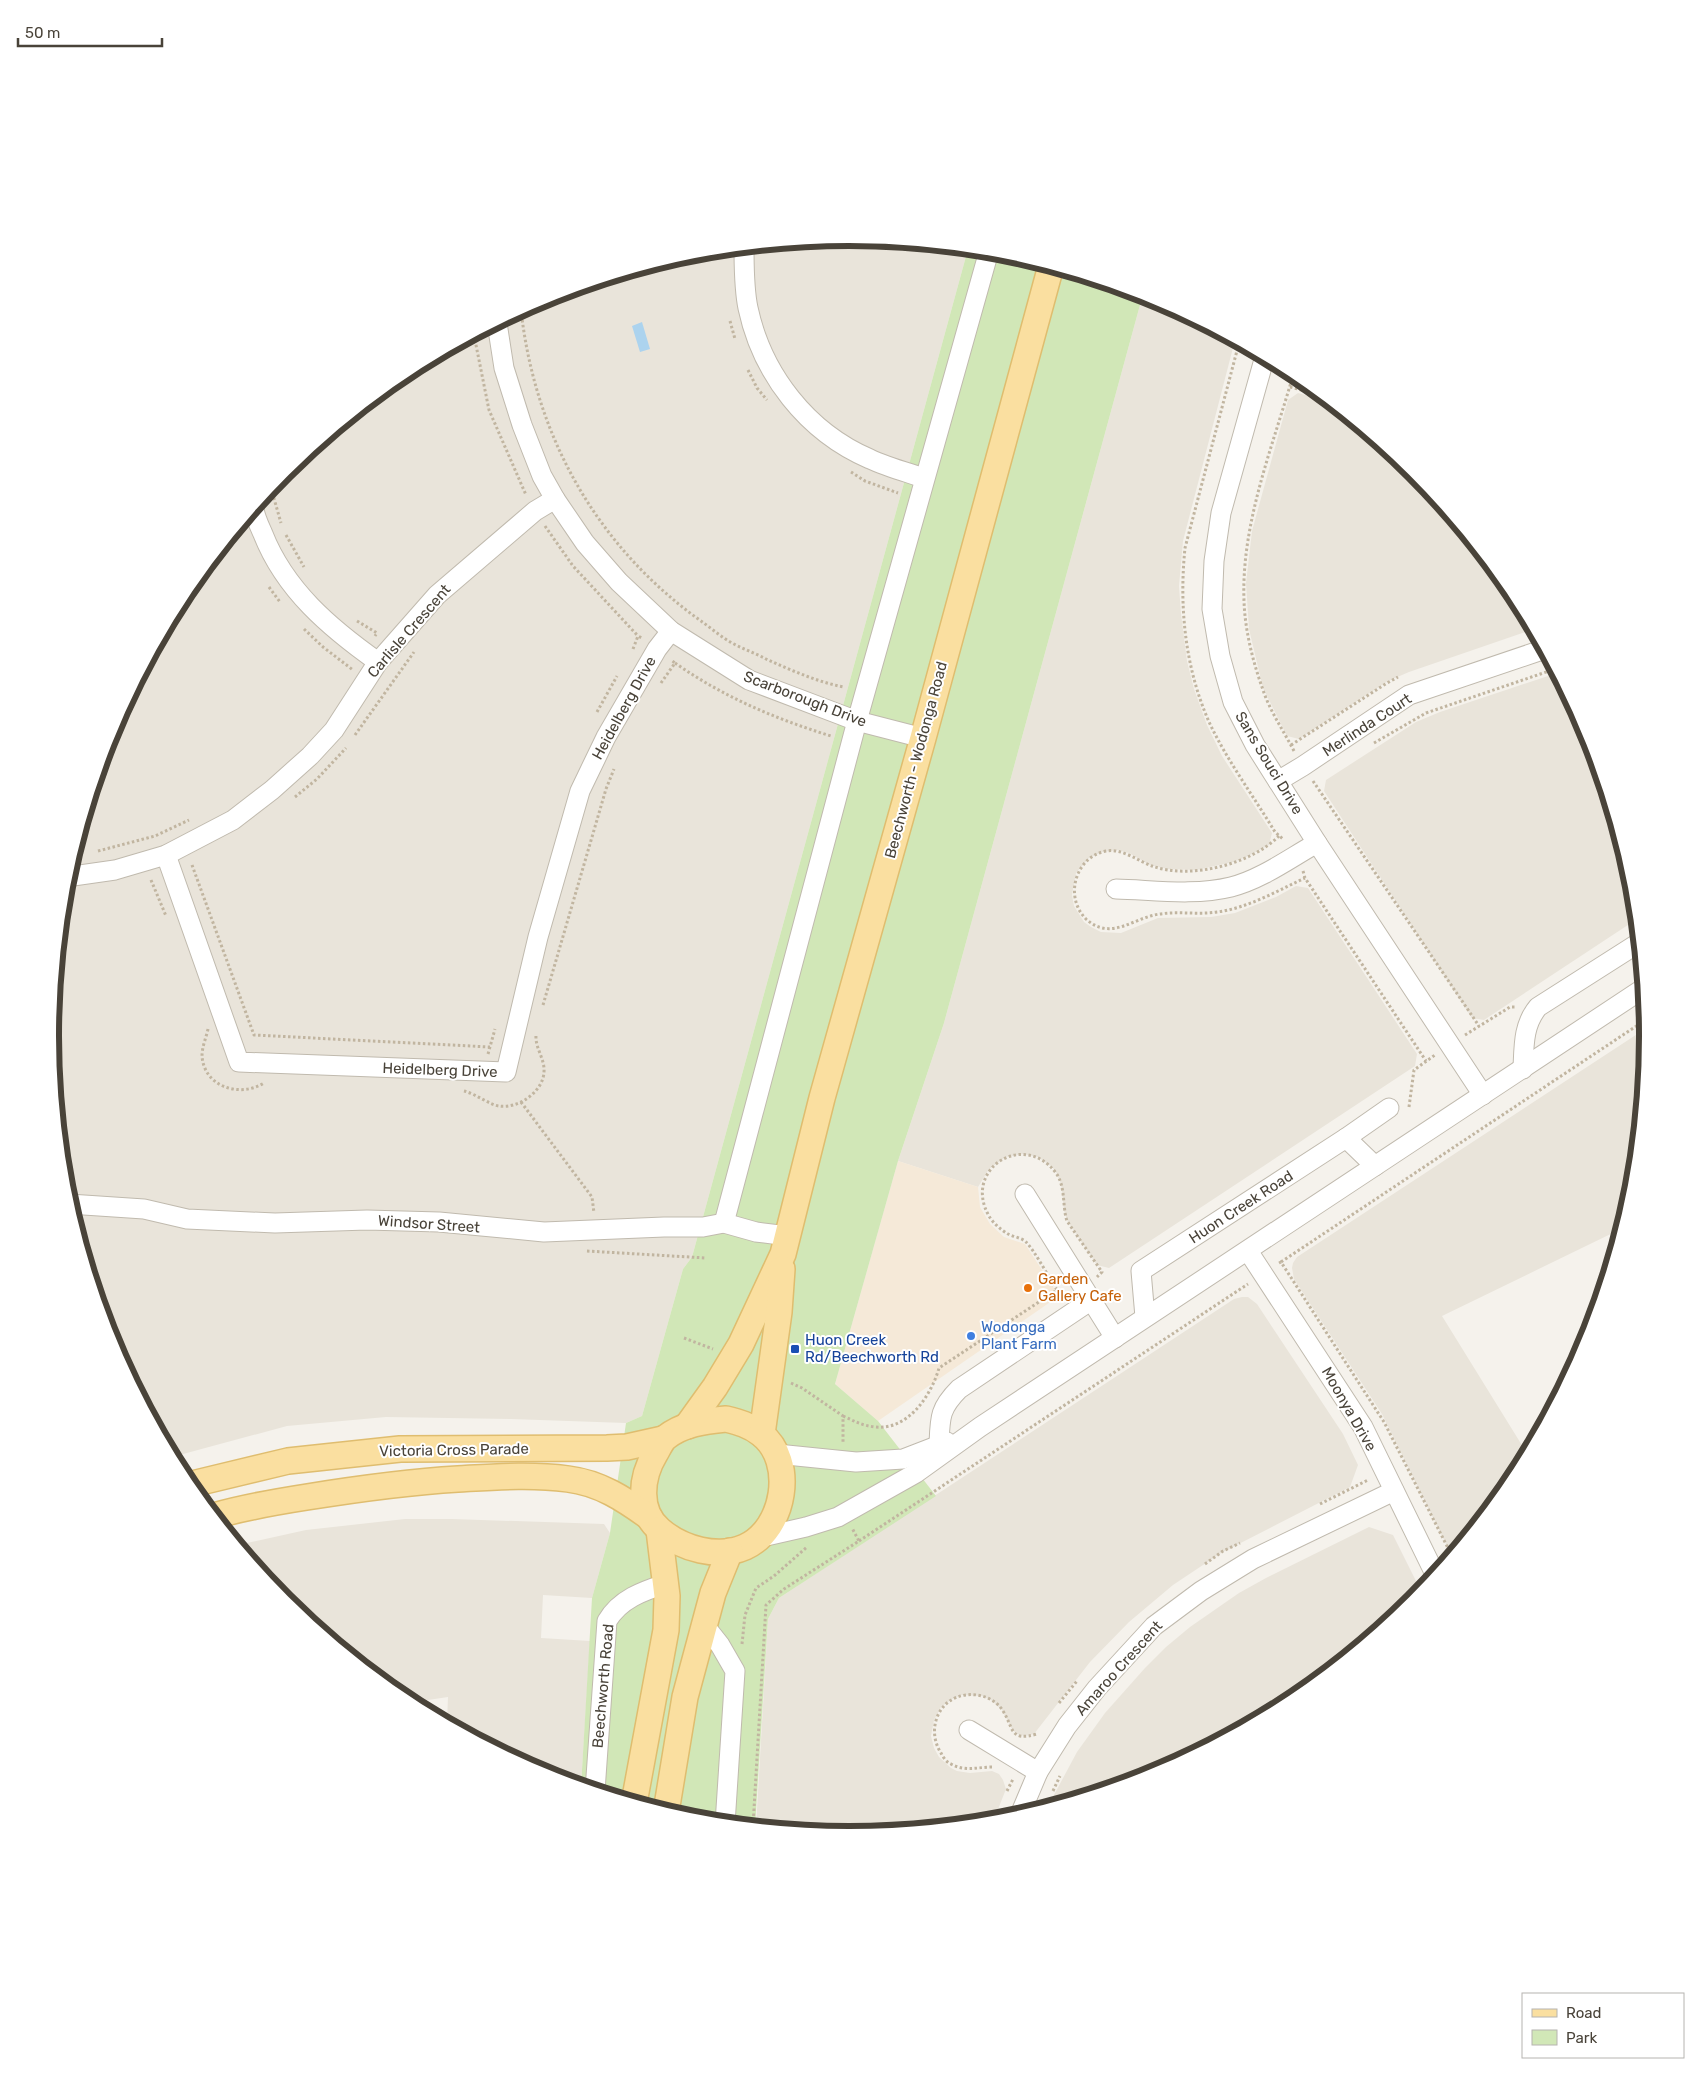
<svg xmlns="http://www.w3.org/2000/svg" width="1699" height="2073" font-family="Rubik,sans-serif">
  <rect width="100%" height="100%" fill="#f5f2ec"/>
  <g fill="#e9e4da">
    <polygon points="850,237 968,249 692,1257 683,1269 642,1416 626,1423 511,1419 386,1417 287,1426 172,1457 111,1342 65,1192 50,1037 65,880 111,730 185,592 284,471 406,372 544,298 694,252"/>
    <polygon points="1143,294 1156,298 1235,340 1183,541 1179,586 1181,614 1187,661 1194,689 1207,725 1222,756 1272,833 1269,845 1246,857 1233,862 1196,870 1168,869 1150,865 1129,853 1118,850 1102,852 1089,858 1076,873 1072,895 1074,906 1084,922 1091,927 1101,932 1121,933 1158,918 1211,917 1235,913 1276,897 1296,886 1308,888 1417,1054 1415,1066 1109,1268 1097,1265 1068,1222 1064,1211 1061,1184 1056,1172 1052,1167 1038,1157 1023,1154 1006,1157 989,1169 978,1187 898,1161 944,1023"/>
    <polygon points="1298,393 1331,402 1415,471 1514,593 1534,629 1409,672 1388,681 1299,739 1287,736 1263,688 1249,629 1246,583 1252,531 1288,400"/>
    <polygon points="1557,673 1588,731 1634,881 1637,919 1484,1020 1472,1018 1324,791 1326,780 1416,722 1440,712"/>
    <polygon points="1648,1027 1649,1037 1634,1193 1623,1228 1442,1316 1528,1455 1514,1481 1452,1556 1382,1414 1294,1279 1292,1268 1293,1263 1297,1257"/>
    <polygon points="1242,1297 1248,1297 1257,1304 1343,1434 1358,1465 1350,1487 1221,1553 1173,1585 1129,1622 1090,1662 1034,1734 1025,1736 1017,1734 1012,1729 1002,1710 991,1700 982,1696 962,1695 952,1699 941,1707 934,1720 931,1736 934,1748 939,1757 951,1768 957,1771 970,1773 992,1771 999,1774 1003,1780 1006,1789 993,1822 849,1836 756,1827 768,1619 779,1598 1234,1299"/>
    <polygon points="405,1519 452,1519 604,1524 610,1533 592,1598 543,1595 541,1638 590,1641 581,1787 543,1775 447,1723 448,1697 408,1703 405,1701 284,1602 238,1545 306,1530"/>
    <polygon points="1369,1527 1393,1535 1422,1593 1415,1602 1293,1701 1155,1775 1047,1808 1077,1752 1105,1713 1145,1668 1166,1647 1190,1627 1239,1593 1266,1578"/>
  </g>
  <polygon fill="#f5e9d8" points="898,1161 978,1187 980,1207 990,1224 1004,1237 1025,1244 1059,1296 878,1421 835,1384"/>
  <polygon fill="#d1e7b7" points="968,249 1006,252 1143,294 944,1023 898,1161 835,1384 878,1421 936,1496 779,1598 768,1619 755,1827 693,1821 581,1787 592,1598 610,1533 626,1423 642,1416 683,1269 692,1257"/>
  <polygon fill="#acd3ee" points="642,322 650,349 640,352 632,326"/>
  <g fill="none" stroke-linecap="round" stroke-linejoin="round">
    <defs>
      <g id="minor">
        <path d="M744,247c0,20 0,42 4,61 14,66 59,124 122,151 17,8 36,13 54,19"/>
        <polyline points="497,323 504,368 522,425 542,476 555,499 585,543 619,582 671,631 749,680 857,721 923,738"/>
        <polyline points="1265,356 1221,513 1214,561 1212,609 1220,656 1233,702 1255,745 1317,843 1483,1095"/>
        <path d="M254,509c1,8 5,16 9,25 22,56 67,94 115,128"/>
        <polyline points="1278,781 1303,766 1409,695 1545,649"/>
        <polyline points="166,855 239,1062 506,1072 538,937 580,791 606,737 657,649 671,631"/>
        <polyline points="66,877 115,870 166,855 233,820 272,790 310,756 334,730 378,662 437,595 535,511 555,499"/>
        <path d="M1116,889c38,1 78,7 115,-2 31,-8 59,-29 86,-44"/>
        <path d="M1523,1069c1,-23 0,-44 15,-62l102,-65"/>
        <polyline points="1346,1138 1389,1108"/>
        <polyline points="1025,1194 1115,1338"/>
        <polyline points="69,1204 144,1209 187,1219 275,1223 367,1220 439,1222 544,1232 664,1227 703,1227 724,1223 756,1232 788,1236"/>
        <polyline points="724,1223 857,721 989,251"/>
        <polyline points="1248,1251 1363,1427 1436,1576"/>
        <polyline points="1145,1317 1141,1271 1346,1138 1375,1166"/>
        <path d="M939,1446c1,-28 0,-37 20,-57l131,-88"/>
        <polyline points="777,1454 856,1462 903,1459 947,1442"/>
        <polyline points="758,1538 806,1527 838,1517 916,1473 980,1427 1644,988"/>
        <polyline points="705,1626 720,1645 735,1671 725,1824"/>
        <polyline points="969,1730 1038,1772"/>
        <path d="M595,1791l12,-170c13,-22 36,-30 58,-37"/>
        <polyline points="1019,1817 1038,1772 1067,1726 1097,1688 1154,1626 1201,1591 1253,1559 1394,1491"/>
      </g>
      <g id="major">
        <path d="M726,1419c12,3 24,6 35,15 35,27 24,95 -16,113 -27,12 -63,2 -85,-17 -23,-19 -19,-53 -5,-76 3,-5 6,-12 10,-16 17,-14 40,-17 61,-19z"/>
        <polyline points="687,1426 715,1387 741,1344 783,1254 822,1098 923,738 1051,266"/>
        <polyline points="762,1434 779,1312 782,1269"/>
        <polyline points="188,1485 288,1461 400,1449 607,1448 627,1447 663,1439"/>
        <path d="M214,1516c31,-9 61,-14 93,-19 50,-8 100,-15 151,-18 36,-2 73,-5 110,0 32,4 56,20 81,38"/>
        <polyline points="634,1803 666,1630 667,1596 659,1530"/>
        <polyline points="666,1812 685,1697 713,1593 730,1551"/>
      </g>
    </defs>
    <use href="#minor" stroke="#c0baae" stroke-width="21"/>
    <use href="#major" stroke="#dfbd6f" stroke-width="28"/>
    <g stroke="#c1b5a0" stroke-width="3" stroke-dasharray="2.5 2.5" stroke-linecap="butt">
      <path d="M521,310c14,126 76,237 180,311 10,7 20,16 31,22 11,6 23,10 34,16 25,11 51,23 78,28"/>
      <polyline points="730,321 735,339"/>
      <polyline points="474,335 489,410 526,495"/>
      <path d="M1239,343l-54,205c-6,59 0,121 25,176 17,36 44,73 65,108l9,8"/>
      <polyline points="748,370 757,388 767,400"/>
      <polyline points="1290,387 1324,396"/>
      <polyline points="851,472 865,481 898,493"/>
      <polyline points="271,488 281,523"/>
      <polyline points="545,526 573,566 638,636"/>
      <polyline points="286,535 304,567"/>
      <polyline points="269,587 280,602"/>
      <polyline points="357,621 377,633 375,636"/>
      <polyline points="304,629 323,647 353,670"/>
      <polyline points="633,649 638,636 642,638"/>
      <path d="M675,663c49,34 98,55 156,73"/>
      <polyline points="661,683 675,663 671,660"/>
      <polyline points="597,712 617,676"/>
      <polyline points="355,735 414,652"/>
      <polyline points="1374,743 1426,713 1555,669"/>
      <polyline points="1291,745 1387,683 1398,677"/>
      <path d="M1294,751c-11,-21 -24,-40 -31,-61 -10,-28 -18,-59 -19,-89 -3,-78 29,-155 50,-229"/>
      <polyline points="1313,781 1479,1026"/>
      <polyline points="295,797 317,779 346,748"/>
      <path d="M1279,836c-28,28 -88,44 -127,30 -14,-5 -30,-18 -46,-15 -31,6 -42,46 -20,68 25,23 48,-2 74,-5 19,-3 38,1 57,-2 31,-4 60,-21 88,-34"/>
      <polyline points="98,851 155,836 189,820"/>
      <polyline points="192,865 254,1035 490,1047"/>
      <polyline points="1303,871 1305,878 1426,1061"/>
      <polyline points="151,880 166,916"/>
      <polyline points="543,1005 606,789 614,769"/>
      <path d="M208,1029c-2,9 -6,18 -6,27 2,31 38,42 62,27"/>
      <polyline points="1465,1035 1510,1007 1516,1007"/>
      <polyline points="488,1054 495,1029"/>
      <path d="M464,1091c12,3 26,14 35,15 19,3 44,-14 45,-34 1,-13 -9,-24 -8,-37"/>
      <polyline points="521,1102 592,1197 594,1213"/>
      <polyline points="1409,1107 1414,1070 1435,1055"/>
      <polyline points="587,1251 706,1258"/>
      <polyline points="1281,1262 1647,1019"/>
      <polyline points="1279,1263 1281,1262 1384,1422 1452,1556"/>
      <polyline points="1057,1290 1066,1294"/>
      <polyline points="684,1338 713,1349"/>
      <polyline points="791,1383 802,1388 843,1416 843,1443"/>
      <path d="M843,1416c11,5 20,10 33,11 32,3 55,-31 63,-59l118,-78c-8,-12 -22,-39 -31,-48 -4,-4 -12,-5 -18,-8 -7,-4 -15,-11 -19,-18 -27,-47 35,-86 67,-43 10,14 6,33 11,48l35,51 -5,5"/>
      <polyline points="1320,1504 1368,1480"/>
      <polyline points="859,1541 1248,1284"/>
      <polyline points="1205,1564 1223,1551 1240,1543"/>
      <polyline points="742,1644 745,1615 756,1588 774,1576 807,1547"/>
      <polyline points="1059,1703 1077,1681"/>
      <path d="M992,1767c-14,0 -27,5 -41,-3 -5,-2 -8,-7 -10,-11 -15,-23 -3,-55 25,-58 14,-2 30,4 37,16 11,17 6,31 34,23"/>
      <polyline points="1007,1791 1013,1779"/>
      <polyline points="1053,1791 1060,1776"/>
      <polyline points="996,1822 999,1814"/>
      <polyline points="753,1826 766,1605 784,1589 859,1541 852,1528"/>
    </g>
    <use href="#minor" stroke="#fff" stroke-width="19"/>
    <use href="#major" stroke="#fadfa0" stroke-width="25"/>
  </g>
  <circle fill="#e8710a" stroke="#fff" stroke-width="2" cx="1028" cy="1288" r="5"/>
  <circle fill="#3f7fe0" stroke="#fff" stroke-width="2" cx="971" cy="1336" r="5"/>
  <rect fill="#1a4fb4" stroke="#fff" stroke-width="2" x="790" y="1344" width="10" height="10" rx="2.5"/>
  <g text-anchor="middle" stroke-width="4" stroke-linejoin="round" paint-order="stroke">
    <g font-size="15" fill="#494339" stroke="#fff">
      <text transform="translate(409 631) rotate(-49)" y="5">Carlisle Crescent</text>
      <text transform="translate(805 699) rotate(21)" y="5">Scarborough Drive</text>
      <text transform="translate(624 708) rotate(-61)" y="5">Heidelberg Drive</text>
      <text transform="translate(1367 725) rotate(-33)" y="5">Merlinda Court</text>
      <text transform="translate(916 760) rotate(-75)" y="5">Beechworth - Wodonga Road</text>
      <text transform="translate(1269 763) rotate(59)" y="5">Sans Souci Drive</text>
      <text transform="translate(440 1070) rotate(2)" y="5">Heidelberg Drive</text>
      <text transform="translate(1241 1207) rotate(-33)" y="5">Huon Creek Road</text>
      <text transform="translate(429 1224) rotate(4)" y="5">Windsor Street</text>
      <text transform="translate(1349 1409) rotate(60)" y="5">Moonya Drive</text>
      <text transform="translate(454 1450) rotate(-1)" y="5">Victoria Cross Parade</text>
      <text transform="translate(1119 1668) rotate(-48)" y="5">Amaroo Crescent</text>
      <text transform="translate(603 1686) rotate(-85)" y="5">Beechworth Road</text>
    </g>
    <g font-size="15" fill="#c56008" stroke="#fff" text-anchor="start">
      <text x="1038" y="1284">Garden<tspan x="1038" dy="17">Gallery Cafe</tspan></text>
    </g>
    <g font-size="15" fill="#366cbe" stroke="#fff" text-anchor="start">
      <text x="981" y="1332">Wodonga<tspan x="981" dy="17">Plant Farm</tspan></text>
    </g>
    <g font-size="15" fill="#164399" stroke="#fff" text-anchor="start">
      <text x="805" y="1345">Huon Creek<tspan x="805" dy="17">Rd/Beechworth Rd</tspan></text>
    </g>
  </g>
  <path d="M0 0H1699V2073H0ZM59 1036a790 790 0 1 1 1580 0a790 790 0 1 1-1580 0Z" fill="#fff" fill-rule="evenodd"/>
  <path fill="none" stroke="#494339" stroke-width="6" d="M59 1036a790 790 0 1 1 1580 0a790 790 0 1 1-1580 0Z"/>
  <rect x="1522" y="1993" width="162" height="65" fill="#ffffff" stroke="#b6b4b0"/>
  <rect x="1532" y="2009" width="25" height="8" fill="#fadfa0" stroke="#b6b4b0"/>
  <text x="1566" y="2018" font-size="15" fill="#494339">Road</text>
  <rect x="1532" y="2030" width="25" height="15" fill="#d1e7b7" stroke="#b6b4b0"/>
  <text x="1566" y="2043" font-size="15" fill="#494339">Park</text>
  <path d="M18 38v8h144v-8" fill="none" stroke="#494339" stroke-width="2.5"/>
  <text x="25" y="38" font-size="15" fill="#494339" stroke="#ffffff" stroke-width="4" paint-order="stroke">50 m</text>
</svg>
